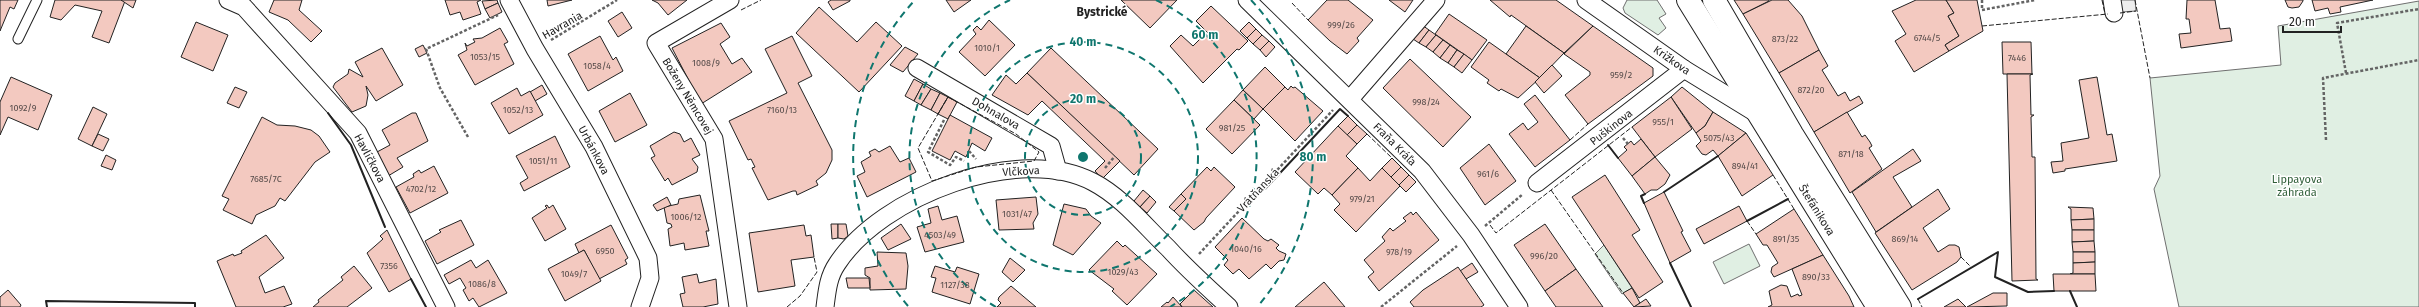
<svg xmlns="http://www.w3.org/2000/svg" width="2419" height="307" font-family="'Fira Sans',sans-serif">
  <rect width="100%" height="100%" fill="#fff"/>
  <g fill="#e0efe3" stroke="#6f6f6f">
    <polygon points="1627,0 1657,0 1666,14 1659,18 1666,28 1658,35 1625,13 1623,8"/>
    <polygon points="2419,1 2419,307 2179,307 2154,189 2160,176 2150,78 2281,65 2278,26"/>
    <polygon points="1749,244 1760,266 1724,284 1713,262"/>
    <polygon points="1604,245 1632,288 1622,294 1595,254"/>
  </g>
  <polygon fill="#ededed" stroke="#6f6f6f" points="2120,0 2135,0 2136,11 2121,12"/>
  <g fill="#f3c9c0" stroke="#222">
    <polygon points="0,0 18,0 14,9 10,7 0,31"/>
    <polygon points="55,0 121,0 125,1 109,43 92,37 102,11 75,5 61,20 50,17"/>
    <polygon points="121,0 136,0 133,8"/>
    <polygon points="274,0 302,0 299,10 322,31 311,42 288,20 269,12"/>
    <polygon points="445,0 481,0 477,2 481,14 463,20 460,12 450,15"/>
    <polygon points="497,0 498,3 485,9 482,1"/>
    <polygon points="547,0 572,0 548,6"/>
    <polygon points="652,0 687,0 668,15 658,3"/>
    <polygon points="831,0 850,0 850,1 833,10 828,2"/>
    <polygon points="946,0 971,0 954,12"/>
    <polygon points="1121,0 1177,0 1150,28"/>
    <polygon points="1327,0 1348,0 1373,20 1357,38 1359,41 1347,54 1330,41 1308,20"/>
    <polygon points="1389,0 1413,0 1405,12"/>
    <polygon points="1490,0 1556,0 1593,26 1564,53 1511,15 1510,17"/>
    <polygon points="1734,0 1769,0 1769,1 1743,14"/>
    <polygon points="1772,0 1788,0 1802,16 1819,50 1779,73 1743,14"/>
    <polygon points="1916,0 1946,0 1954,13 1948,16 1959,36 1945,45 1949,51 1914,72 1895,41 1906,34 1892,11"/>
    <polygon points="1946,0 1977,0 1983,31 1949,51 1945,45 1959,36 1948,16 1954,13"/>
    <polygon points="2187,0 2215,0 2220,29 2230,28 2232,41 2181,48 2179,34 2191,33 2189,19 2186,19"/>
    <polygon points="2285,0 2303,0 2303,1 2299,7 2292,8 2288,7"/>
    <polygon points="2312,0 2373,0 2340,7 2341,12 2330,14 2328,8 2315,11"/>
    <polygon points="498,3 502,12 490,18 485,9"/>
    <polygon points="1211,6 1248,41 1239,50 1237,49 1203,83 1170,46 1181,35 1193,46 1205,34 1212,41 1214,39 1196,21"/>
    <polygon points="819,7 857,42 876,22 902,46 859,92 796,33"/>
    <polygon points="622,12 632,28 618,37 608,21"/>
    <polygon points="1449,14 1487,40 1472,60 1435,34"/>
    <polygon points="989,20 1015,45 985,76 959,52 976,34 973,30 977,26 981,30"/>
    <polygon points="196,22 228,35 213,71 181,57"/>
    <polygon points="1249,22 1256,29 1247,38 1240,31"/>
    <polygon points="721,23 730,37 720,44 732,64 742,58 752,72 701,104 672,48"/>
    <polygon points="1422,25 1429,30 1419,43 1413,39"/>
    <polygon points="1526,26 1564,53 1540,78 1506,54"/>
    <polygon points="1593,26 1653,68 1653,76 1588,124 1565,95 1590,75 1590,72 1564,54"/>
    <polygon points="500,28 508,42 504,44 514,64 475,85 458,55 467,50 465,43 467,46 475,42 473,39 482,38"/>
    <polygon points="1256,29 1262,35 1253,44 1247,38"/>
    <polygon points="1429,30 1436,35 1426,47 1419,43"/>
    <polygon points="1262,35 1269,41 1260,50 1253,44"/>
    <polygon points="1436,35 1443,40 1433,52 1426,47"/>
    <polygon points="600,36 613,60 616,57 623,71 588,91 568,54"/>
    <polygon points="792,36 812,76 798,83 832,150 832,160 826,173 816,181 818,185 797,195 796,191 793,191 768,200 752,168 755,167 751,159 748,160 729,121 787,93 765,49"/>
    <polygon points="1443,40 1450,45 1440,58 1433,52"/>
    <polygon points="1269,41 1275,47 1266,57 1260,50"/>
    <polygon points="1489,42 1540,78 1518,98 1501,89 1499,91 1487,83 1489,80 1471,67"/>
    <polygon points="2002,42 2031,42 2032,74 2003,74"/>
    <polygon points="423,45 427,53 419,57 415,49"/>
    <polygon points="1450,45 1457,50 1448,63 1440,58"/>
    <polygon points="905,47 918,54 903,72 890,65"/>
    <polygon points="382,48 403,85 376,101 366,86 368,95 366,106 352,112 333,87 335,83 348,74 349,69 363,77 355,62"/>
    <polygon points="1051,48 1158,149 1134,175 1027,73"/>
    <polygon points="1457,50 1464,54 1454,67 1448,63"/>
    <polygon points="1819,50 1828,66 1822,70 1838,96 1845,92 1850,101 1859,96 1863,103 1814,132 1779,73"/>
    <polygon points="1464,54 1472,60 1462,73 1454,67"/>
    <polygon points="1410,59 1471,117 1443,147 1383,88"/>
    <polygon points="1552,65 1562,76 1544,93 1535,82"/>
    <polygon points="1265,67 1285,87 1263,109 1243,90"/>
    <polygon points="1027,73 1120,161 1102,179 1095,171 1105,161 1042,101 1028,115 992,95 1006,75 1016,84"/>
    <polygon points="2007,74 2033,74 2030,75 2031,115 2034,115 2031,117 2032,157 2035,157 2036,279 2038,280 2012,281"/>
    <polygon points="11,77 52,95 38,130 8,117 0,135 0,102"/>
    <polygon points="2097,77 2107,135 2112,134 2117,161 2065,169 2065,171 2053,173 2051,162 2063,161 2061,143 2089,138 2079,80"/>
    <polygon points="914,79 923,84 914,101 905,96"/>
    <polygon points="923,84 931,89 921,105 914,101"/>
    <polygon points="542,85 547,94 535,101 530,92"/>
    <polygon points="1291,86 1293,88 1295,87 1323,111 1295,141 1263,109 1285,87 1288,90"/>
    <polygon points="235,87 247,92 239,108 227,103"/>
    <polygon points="1682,87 1713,112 1705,126 1696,133 1671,97"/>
    <polygon points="517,88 521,96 530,91 543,115 509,134 491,103"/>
    <polygon points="931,89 940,93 931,110 921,105"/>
    <polygon points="1243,90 1263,109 1254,119 1234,100"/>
    <polygon points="630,93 647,125 615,142 599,111"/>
    <polygon points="940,93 948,97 938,114 931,110"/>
    <polygon points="1535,95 1570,140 1535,167 1509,134 1523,123 1528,130 1538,122 1524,104"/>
    <polygon points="948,97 957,102 948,119 938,114"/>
    <polygon points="1671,97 1692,129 1655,157 1632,127"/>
    <polygon points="1234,100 1260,125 1232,154 1206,129"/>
    <polygon points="93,107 107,114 92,146 78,139"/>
    <polygon points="1713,112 1746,133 1718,156 1713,150 1706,155 1702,154 1696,146 1701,141 1696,133 1705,126"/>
    <polygon points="1847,112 1862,137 1865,135 1870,142 1872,146 1869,148 1882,169 1850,193 1814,132"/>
    <polygon points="412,113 416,113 428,141 397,158 403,167 388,176 377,152 390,145 382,130"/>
    <polygon points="950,115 992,138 985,151 972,143 966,157 955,151 950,160 932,151"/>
    <polygon points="1348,116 1357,125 1347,135 1338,126"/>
    <polygon points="262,117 277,125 295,126 311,130 319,136 330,152 315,162 285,201 280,198 275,206 256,215 252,224 223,210 229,199 222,196"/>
    <polygon points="1357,125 1367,134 1357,144 1347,135"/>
    <polygon points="1338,126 1357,144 1346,156 1358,168 1332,195 1324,188 1318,194 1295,172"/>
    <polygon points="674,132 680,134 684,142 691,138 700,155 692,159 698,167 697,172 672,185 668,178 665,181 651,158 655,156 650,146"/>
    <polygon points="1746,133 1773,175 1742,196 1718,156"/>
    <polygon points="98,134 109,139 103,151 92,146"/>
    <polygon points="555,136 570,167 524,191 520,183 528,178 516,156"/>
    <polygon points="1641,139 1655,157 1632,176 1618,158 1627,150 1624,147 1631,141 1634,145"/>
    <polygon points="1489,144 1516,181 1485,205 1460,168"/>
    <polygon points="890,146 900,162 909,158 916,172 867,197 857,176 865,172 861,162 871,156 869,152 875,149 879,152"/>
    <polygon points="1913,149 1921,161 1893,177 1912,207 1876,232 1852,192"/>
    <polygon points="106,155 116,160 112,170 101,166"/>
    <polygon points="1655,157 1670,175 1665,184 1657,190 1651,190 1645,194 1632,176"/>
    <polygon points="1392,158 1401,167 1391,177 1382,168"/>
    <polygon points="434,166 448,193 410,213 396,187 414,177 413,174 419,170 421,173"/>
    <polygon points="1207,167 1211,171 1214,167 1235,187 1206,218 1204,222 1194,230 1174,211 1186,199 1181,194"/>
    <polygon points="1401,167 1409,175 1399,185 1391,177"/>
    <polygon points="1358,168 1370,181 1382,168 1400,186 1356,232 1334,210 1340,204 1332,195"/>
    <polygon points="1409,175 1416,182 1406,192 1399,185"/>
    <polygon points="1605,175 1640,230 1632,235 1663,282 1639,298 1572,197"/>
    <polygon points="1938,189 1950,209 1923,228 1938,252 1949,245 1955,245 1959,247 1961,257 1957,262 1912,290 1875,233"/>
    <polygon points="1143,190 1150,196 1140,207 1134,201"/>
    <polygon points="1664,192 1683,231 1681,232 1691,251 1670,263 1644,203"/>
    <polygon points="1181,194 1186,199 1174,211 1169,207"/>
    <polygon points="700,195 709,231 706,231 709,246 685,250 684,243 670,246 668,229 672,227 671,224 667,223 664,207 678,204 679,199"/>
    <polygon points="1150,196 1156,202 1147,213 1140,207"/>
    <polygon points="667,197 671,205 657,211 653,205"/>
    <polygon points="1036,197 1038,214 1033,223 1034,229 999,230 996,200"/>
    <polygon points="1064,204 1086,209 1091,216 1101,223 1073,255 1053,245"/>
    <polygon points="547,205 549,208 553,205 566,229 545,241 532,218 547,208 545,206"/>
    <polygon points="938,206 942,220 957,216 964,242 925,252 917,227 931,223 928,209"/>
    <polygon points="1739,206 1747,221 1704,244 1696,229"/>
    <polygon points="2068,207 2093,208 2094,219 2071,220 2071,209"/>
    <polygon points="1794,209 1823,255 1774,277 1771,272 1772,267 1778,263 1767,245 1763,245 1756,234"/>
    <polygon points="1411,212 1413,215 1416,212 1439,240 1379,291 1368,277 1374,272 1364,260 1385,241 1382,237 1390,228 1393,231 1406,221 1403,218"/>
    <polygon points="1242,218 1264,239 1268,241 1271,239 1279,245 1276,248 1279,251 1286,254 1284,260 1279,261 1271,269 1266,264 1249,279 1239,269 1233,274 1224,265 1228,260 1215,247"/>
    <polygon points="2094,219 2094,230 2072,230 2071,220"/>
    <polygon points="461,220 474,245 437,264 425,241 441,232 439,230"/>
    <polygon points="831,224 838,224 838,238 832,239"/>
    <polygon points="838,224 846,224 848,236 844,239 838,238"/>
    <polygon points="901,224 911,239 888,250 881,238"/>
    <polygon points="1545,224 1576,269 1545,291 1514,245"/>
    <polygon points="611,225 628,258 625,260 627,264 599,279 584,250 579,253 575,244"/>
    <polygon points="804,225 806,236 811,235 814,257 791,260 795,286 758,292 749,233"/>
    <polygon points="387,230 411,279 389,292 367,253 383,239 380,236"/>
    <polygon points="2072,230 2094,230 2094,241 2072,242"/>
    <polygon points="266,235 284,258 259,277 265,293 284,286 292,304 283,307 236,307 217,261 233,254 234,256 242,253 241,251"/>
    <polygon points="1117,241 1123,247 1125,245 1157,274 1127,305 1112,291 1114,289 1089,270"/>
    <polygon points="2094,241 2095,252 2073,252 2072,242"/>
    <polygon points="584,250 601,281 565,301 548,269"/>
    <polygon points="877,252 906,253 908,266 906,289 870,290 870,278 865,275 865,268 878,266"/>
    <polygon points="2073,252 2095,252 2095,262 2073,263"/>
    <polygon points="1823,255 1849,296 1854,307 1768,307 1772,305 1769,291 1781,285 1787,286 1791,297 1798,294 1799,296 1802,295 1792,269"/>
    <polygon points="1010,258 1025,270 1013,282 1002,272"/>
    <polygon points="471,260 476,268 488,260 507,293 479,307 473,298 469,301 463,290 466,288 460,278 449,284 444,275"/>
    <polygon points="2095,262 2095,274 2070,274 2073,273 2073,263"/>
    <polygon points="1472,263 1478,272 1466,279 1460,271"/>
    <polygon points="354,266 372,288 347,307 313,307 319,302 318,300 343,280 341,277"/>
    <polygon points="935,266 955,272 957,267 979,274 970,304 932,292 936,278 931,277"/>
    <polygon points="1458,267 1484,305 1481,307 1414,307 1410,302 1423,290"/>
    <polygon points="1576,269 1603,307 1556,307 1545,291"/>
    <polygon points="697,274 699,283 716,279 718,304 703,307 683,307 680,294 685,293 682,277"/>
    <polygon points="2053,274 2095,274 2096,291 2054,291"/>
    <polygon points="846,278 869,278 870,288 848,288"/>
    <polygon points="1324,282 1345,307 1295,307"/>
    <polygon points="1011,286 1036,307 997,307 1001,303 998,300 999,297"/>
    <polygon points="1632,288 1640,303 1634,307 1623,293"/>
    <polygon points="8,290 21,305 20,307 0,307 0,297"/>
    <polygon points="1194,290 1213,307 1182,307 1180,304"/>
    <polygon points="1993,293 2007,293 2007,306 1967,307"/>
    <polygon points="1173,297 1182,307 1161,307 1167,302 1168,303"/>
    <polygon points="1646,299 1651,306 1634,307"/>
    <polygon points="1958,299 1966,307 1944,307"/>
  </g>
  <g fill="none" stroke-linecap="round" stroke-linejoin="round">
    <defs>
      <polyline id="service" points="18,39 37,0"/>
      <g id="minor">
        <polyline points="228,0 244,7 358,133 446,307"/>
        <polyline points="509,0 535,49 594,147 648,258 650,278 640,307"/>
        <polyline points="730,0 656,43 714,139 738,307"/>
        <polyline points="1247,0 1422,171 1471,235 1519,307"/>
        <polyline points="1586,0 1684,69 1759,115"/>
        <polyline points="2112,0 2114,13"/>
        <polyline points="917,68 1051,146 1058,171"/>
        <polyline points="1350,99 1436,0"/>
        <polyline points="1537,183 1684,69"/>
        <path d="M825,307c2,-15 3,-30 12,-43 44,-68 182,-121 256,-82 29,15 52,44 75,66 19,21 40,40 61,59"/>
      </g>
      <g id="secondary">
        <polyline points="1688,0 1878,307"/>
        <polyline points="1714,0 1792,134 1900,307"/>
      </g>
    </defs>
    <use href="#service" stroke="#222" stroke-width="11"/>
    <use href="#minor" stroke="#222" stroke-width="19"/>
    <use href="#secondary" stroke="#222" stroke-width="24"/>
    <g stroke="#646464" stroke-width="2.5" stroke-dasharray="3 2" stroke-linecap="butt">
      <polyline points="1982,0 1982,10 2035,0"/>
      <polyline points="551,40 617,0"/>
      <polyline points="2346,73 2337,23 2419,9"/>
      <polyline points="944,120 928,152 950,165 956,157 964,161"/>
      <polyline points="468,137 440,88 426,49 498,15"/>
      <polyline points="1623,138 1628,144"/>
      <polyline points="2326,140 2323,78 2419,60"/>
      <polyline points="969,151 976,159"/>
      <polyline points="1105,168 1115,156"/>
      <polyline points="1485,226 1523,194"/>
      <polyline points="1199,254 1333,110"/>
      <polyline points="1381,307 1457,246"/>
    </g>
    <use href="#service" stroke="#fff" stroke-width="9"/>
    <use href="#minor" stroke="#fff" stroke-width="17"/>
    <use href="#secondary" stroke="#fff" stroke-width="22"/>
    <g stroke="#222" stroke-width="1" stroke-dasharray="5 2" stroke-linecap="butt">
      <polyline points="2102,0 2105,14"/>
      <polyline points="2135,0 2150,78"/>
      <polyline points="1292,3 1308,20"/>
      <polyline points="741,10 761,0"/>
      <polyline points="2120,13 2136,11"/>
      <polyline points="1982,26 2108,14"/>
      <polygon points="948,97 1016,134 1039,152 1034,161 976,167 932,181 918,148"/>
      <polyline points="1367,134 1392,158"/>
      <polyline points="1570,140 1588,124"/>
      <polyline points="1773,175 1794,209"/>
      <polyline points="1551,190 1623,293"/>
      <polyline points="1747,221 1756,234"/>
      <polyline points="1490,225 1496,233 1632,127"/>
      <polyline points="1961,257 1972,268"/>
      <polyline points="1918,299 1922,307"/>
      <polyline points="787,307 800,296 817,272 814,257"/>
    </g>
    <g stroke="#222" stroke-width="2">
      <polyline points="328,113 351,145 385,227"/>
      <polyline points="1608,145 1618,158"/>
      <polyline points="1265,189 1340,109 1348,116"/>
      <polyline points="1664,192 1718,156"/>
      <polyline points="1644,203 1641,196 1645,194"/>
      <polyline points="1747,221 1788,199"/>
      <polyline points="1670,263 1691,307"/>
      <polyline points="411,279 426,307"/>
      <polyline points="2070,291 2077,307"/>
      <polyline points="1918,299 1998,252 1995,277 2028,292 2054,291"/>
      <polyline points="47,307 46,301 195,303 195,307"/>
    </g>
  </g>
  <g fill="none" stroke="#0f766e" stroke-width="2" stroke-dasharray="7 5">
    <circle cx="1083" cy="157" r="58"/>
    <circle cx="1083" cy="157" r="115"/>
    <path d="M996 307A173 173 0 0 1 1010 0M1156 0A173 173 0 0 1 1170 307"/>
    <path d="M908 306A230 230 0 0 1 915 0M1251 0A230 230 0 0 1 1258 306"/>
  </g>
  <g text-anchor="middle" stroke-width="3" stroke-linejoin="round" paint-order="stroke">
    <g font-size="9" fill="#564c4a">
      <text x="1341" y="28">999/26</text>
      <text x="1927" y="41">6744/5</text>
      <text x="1785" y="42">873/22</text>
      <text x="987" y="51">1010/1</text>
      <text x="485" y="60">1053/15</text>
      <text x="2017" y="61">7446</text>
      <text x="706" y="66">1008/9</text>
      <text x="597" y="69">1058/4</text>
      <text x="1621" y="78">959/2</text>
      <text x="1811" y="93">872/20</text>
      <text x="1426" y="105">998/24</text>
      <text x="23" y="111">1092/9</text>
      <text x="518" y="113">1052/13</text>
      <text x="782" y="113">7160/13</text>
      <text x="1663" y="125">955/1</text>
      <text x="1232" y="131">981/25</text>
      <text x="1719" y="141">5075/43</text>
      <text x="1851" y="157">871/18</text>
      <text x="543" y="164">1051/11</text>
      <text x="1745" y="169">894/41</text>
      <text x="1488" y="177">961/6</text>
      <text x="266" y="182">7685/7C</text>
      <text x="421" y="192">4702/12</text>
      <text x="1362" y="202">979/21</text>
      <text x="1017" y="217">1031/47</text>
      <text x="686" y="220">1006/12</text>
      <text x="940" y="238">4503/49</text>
      <text x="1786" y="242">891/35</text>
      <text x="1905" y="242">869/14</text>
      <text x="1246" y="252">1040/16</text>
      <text x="605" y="254">6950</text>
      <text x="1399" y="255">978/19</text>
      <text x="1544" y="259">996/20</text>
      <text x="389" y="269">7356</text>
      <text x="1123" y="275">1029/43</text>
      <text x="574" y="277">1049/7</text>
      <text x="1816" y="280">890/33</text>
      <text x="482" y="287">1086/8</text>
      <text x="955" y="288">1127/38</text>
    </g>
    <g font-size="11" fill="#222" stroke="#fff">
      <text transform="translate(562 25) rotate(-30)" y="4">Havrania</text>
      <text transform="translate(1672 60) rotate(35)" y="4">Križkova</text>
      <text transform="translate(688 96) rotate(59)" y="4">Boženy Němcovej</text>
      <text transform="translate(996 113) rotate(30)" y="4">Dohnalova</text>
      <text transform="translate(1611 127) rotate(-38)" y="4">Puškinova</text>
      <text transform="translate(1395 144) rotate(45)" y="4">Fraňa Kráľa</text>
      <text transform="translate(594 150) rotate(62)" y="4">Urbánkova</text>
      <text transform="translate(370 158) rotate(62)" y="4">Havlíčkova</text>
      <text transform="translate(1021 171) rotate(-3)" y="4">Vlčkova</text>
      <text transform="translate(1258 190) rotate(-47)" y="4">Vrátňanská</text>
      <text transform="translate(1817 210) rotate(58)" y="4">Štefánikova</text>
    </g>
    <g font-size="11" fill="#2f5e38" stroke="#fff">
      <text x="2297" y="183">Lippayova<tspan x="2297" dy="13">záhrada</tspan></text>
    </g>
    <g font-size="12" font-weight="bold" fill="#222" stroke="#fff">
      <text x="1102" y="16">Bystrické</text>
    </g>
  </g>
  <circle cx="1083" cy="157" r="6" fill="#0f766e" stroke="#fff" stroke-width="2"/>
  <g font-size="12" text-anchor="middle" font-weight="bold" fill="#0f766e" stroke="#fff" stroke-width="3" stroke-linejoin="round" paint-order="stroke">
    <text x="1205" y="39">60 m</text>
    <text x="1083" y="46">40 m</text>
    <text x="1083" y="103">20 m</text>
    <text x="1313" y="161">80 m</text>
  </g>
  <path d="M2283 26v6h58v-6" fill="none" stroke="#222222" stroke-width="2"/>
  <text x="2289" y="26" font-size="12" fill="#222222" stroke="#ffffff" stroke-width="3" paint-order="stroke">20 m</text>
</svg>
